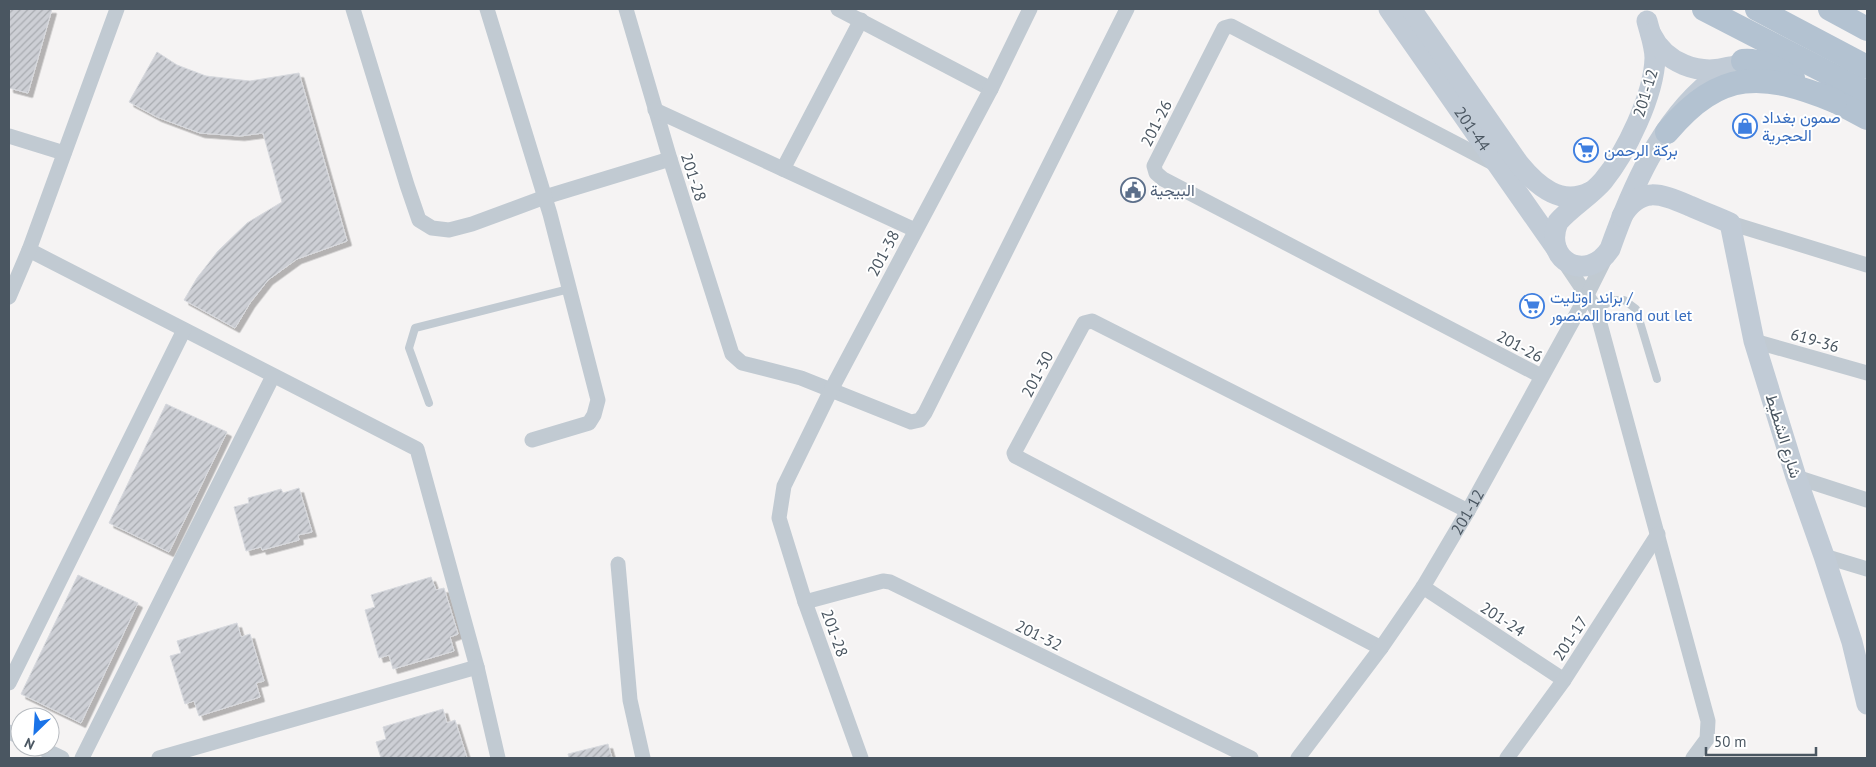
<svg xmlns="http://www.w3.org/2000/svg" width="1876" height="767" font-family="'PT Sans',Vazirmatn,sans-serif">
  <defs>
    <pattern id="building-hatch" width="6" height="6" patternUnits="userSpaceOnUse" patternTransform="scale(1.25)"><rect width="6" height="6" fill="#cdcfd5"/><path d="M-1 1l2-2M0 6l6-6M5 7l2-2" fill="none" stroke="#a8abb0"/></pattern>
    <filter id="shadow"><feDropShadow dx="4.5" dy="4.5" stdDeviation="0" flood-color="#0004"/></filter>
  </defs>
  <rect width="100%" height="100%" fill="#f5f3f3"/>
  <g fill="url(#building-hatch)" stroke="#d7d9de" filter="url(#shadow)">
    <polygon points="9,9 52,9 28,93 9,88"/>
    <polygon points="157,52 177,65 206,76 250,81 299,73 347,241 297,259 268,280 250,303 235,328 184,300 197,278 218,251 247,223 282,202 263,133 240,136 200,133 157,117 129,102"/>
    <polygon points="166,404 227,432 169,552 109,523"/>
    <polygon points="299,488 312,532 298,535 299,540 262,550 261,547 246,551 234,507 249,503 248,498 267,493 281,489 283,493"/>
    <polygon points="78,575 138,603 81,723 21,694"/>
    <polygon points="431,577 436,590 444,588 458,634 450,637 454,651 393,669 389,655 379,658 365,610 375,607 371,595"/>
    <polygon points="237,623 241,637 250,634 264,681 256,683 260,697 199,716 194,701 185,704 170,656 181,653 177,641"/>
    <polygon points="443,709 447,723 455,720 467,758 381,758 376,742 386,739 383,727"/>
    <polygon points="608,744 612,758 569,758 568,754"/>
  </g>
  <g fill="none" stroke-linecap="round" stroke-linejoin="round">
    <g stroke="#c1cad2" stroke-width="8">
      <polyline points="1596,309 1615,300 1624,300 1636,309 1657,379"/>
      <polyline points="429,403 409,348 415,328 569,289"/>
    </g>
    <g stroke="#c1cad2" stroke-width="15">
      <polyline points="353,9 407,185 419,220 432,228 449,230 472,224 545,197 670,159"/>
      <polyline points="487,9 550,214 598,400 594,415 589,423 532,440"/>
      <polyline points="626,9 670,159 732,354 742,363 801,378 911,422 920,420 925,413 1127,9"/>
      <polyline points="838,9 991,89"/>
      <polyline points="655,110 915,230"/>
      <polyline points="9,136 64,153"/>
      <polyline points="1497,165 1231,26 1224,28 1154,166 1156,173 1163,179 1541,376"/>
      <polyline points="783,169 861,20"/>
      <polyline points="1730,223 1867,265"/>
      <polyline points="29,250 417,449 477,667 498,758"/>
      <polyline points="1563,260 1596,309 1708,721 1707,739 1693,758"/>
      <polyline points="9,297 29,250 117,9"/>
      <polyline points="1754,341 1867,373"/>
      <polyline points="1796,477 1867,500"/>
      <polyline points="1824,556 1867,569"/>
      <polyline points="618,564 630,700 643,758"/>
      <polyline points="1423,587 1564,680"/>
      <polyline points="805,602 883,581 890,582 1251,758"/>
      <polyline points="1381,648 1015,456 1014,453 1084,323 1092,321 1468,511"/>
      <polyline points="9,683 184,330"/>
      <polyline points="9,732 20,737"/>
      <polyline points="39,747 62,758"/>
      <polyline points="82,758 273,376"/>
      <polyline points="159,758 477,667"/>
      <polyline points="861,758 805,602 779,518 784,486 831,390 991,89 1030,9"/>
      <path id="s1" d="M1298,758l83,-110 42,-61 45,-76 119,-216 20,-40"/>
      <polyline points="1507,758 1564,680 1658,534"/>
    </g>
    <g stroke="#c1cbd6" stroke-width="21">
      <path id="s2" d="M1389,9l167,239"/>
      <path d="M1411,9l108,155c18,22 42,43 71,28"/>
      <path d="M1647,21c3,12 8,25 8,37 -1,37 -29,95 -52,123 -13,15 -32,26 -45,41 -16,39 29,62 52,27 21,-59 50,-127 101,-168 9,-8 22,-13 32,-20"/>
      <path d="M1651,34c14,29 48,42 78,33"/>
      <path d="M1622,216c19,-31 39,-22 68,-10 13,6 27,11 40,17l24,118 42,136 28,79 28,86 15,62"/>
    </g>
    <g stroke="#b3c2d1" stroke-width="24">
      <polyline points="1704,9 1867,93"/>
      <polyline points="1757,9 1867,67"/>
      <polyline points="1830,9 1867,29"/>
      <path d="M1743,61c18,-2 35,9 50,17"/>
      <polyline points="1822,94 1867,118"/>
      <path d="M1667,132c54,-64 96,-60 168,-31"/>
    </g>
  </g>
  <defs>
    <symbol id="shop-ring" viewBox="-11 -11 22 22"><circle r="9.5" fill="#fff" stroke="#3f7fe0" stroke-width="1.5"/><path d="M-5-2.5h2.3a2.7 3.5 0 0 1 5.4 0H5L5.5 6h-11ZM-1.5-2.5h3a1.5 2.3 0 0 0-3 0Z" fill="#3f7fe0"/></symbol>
    <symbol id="supermarket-ring" viewBox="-11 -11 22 22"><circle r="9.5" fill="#fff" stroke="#3f7fe0" stroke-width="1.5"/><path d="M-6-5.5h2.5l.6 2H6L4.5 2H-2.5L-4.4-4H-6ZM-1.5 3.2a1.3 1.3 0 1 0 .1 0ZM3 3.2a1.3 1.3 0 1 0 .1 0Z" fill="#3f7fe0"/></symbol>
    <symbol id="civic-ring" viewBox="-11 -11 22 22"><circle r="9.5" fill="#fff" stroke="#5c6f8a" stroke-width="1.5"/><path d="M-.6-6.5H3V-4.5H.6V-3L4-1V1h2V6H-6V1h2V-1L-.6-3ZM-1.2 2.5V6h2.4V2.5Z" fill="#5c6f8a"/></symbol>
  </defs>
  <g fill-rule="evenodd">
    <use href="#shop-ring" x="1731" y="112" width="28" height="28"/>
    <use href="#supermarket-ring" x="1572" y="136" width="28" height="28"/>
    <use href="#civic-ring" x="1119" y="176" width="28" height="28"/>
    <use href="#supermarket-ring" x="1518" y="292" width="28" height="28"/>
  </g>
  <g text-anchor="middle" stroke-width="4" stroke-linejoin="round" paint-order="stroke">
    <g font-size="16" fill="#4a5661" stroke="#fff">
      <text transform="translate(1645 93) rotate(-73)" y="6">201-12</text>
      <text transform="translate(1156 123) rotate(-63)" y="6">201-26</text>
      <text dy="6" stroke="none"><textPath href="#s2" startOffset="146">201-44</textPath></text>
      <text transform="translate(694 177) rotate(72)" y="6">201-28</text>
      <text transform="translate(883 253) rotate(-62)" y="6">201-38</text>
      <text transform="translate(1815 340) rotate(16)" y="6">619-36</text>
      <text transform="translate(1520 346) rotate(28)" y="6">201-26</text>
      <text transform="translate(1037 374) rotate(-62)" y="6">201-30</text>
      <text transform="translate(1784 436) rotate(73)" y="6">شارع الشطيط</text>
      <text dy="6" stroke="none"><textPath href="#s1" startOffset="299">201-12</textPath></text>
      <text transform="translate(1503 619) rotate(33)" y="6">201-24</text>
      <text transform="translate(835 633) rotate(70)" y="6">201-28</text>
      <text transform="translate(1039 635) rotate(26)" y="6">201-32</text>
      <text transform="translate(1570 638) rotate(-57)" y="6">201-17</text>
    </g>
    <g font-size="16" fill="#366cbe" stroke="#fff" text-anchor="start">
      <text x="1762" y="123">صمون بغداد<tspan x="1762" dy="18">الحجرية</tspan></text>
      <text x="1604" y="156">بركة الرحمن</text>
      <text x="1550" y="303">براند اوتليت /<tspan x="1550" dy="18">المنصور brand out let</tspan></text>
    </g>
    <g font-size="16" fill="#4e5e75" stroke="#fff" text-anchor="start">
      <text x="1150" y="196">البيجية</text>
    </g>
  </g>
  <rect width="1876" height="767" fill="none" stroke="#4a5661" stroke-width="20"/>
  <g transform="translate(35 732) rotate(205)"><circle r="24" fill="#ffffff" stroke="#b7bbc0"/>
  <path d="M0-4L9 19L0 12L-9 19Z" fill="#1a73e8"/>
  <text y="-8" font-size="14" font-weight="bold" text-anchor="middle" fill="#4a5661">N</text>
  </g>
  <path d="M1706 747v8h110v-8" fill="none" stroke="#4a5661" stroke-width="2.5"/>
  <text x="1714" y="747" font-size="15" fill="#4a5661" stroke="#ffffff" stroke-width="4" paint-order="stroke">50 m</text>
</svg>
